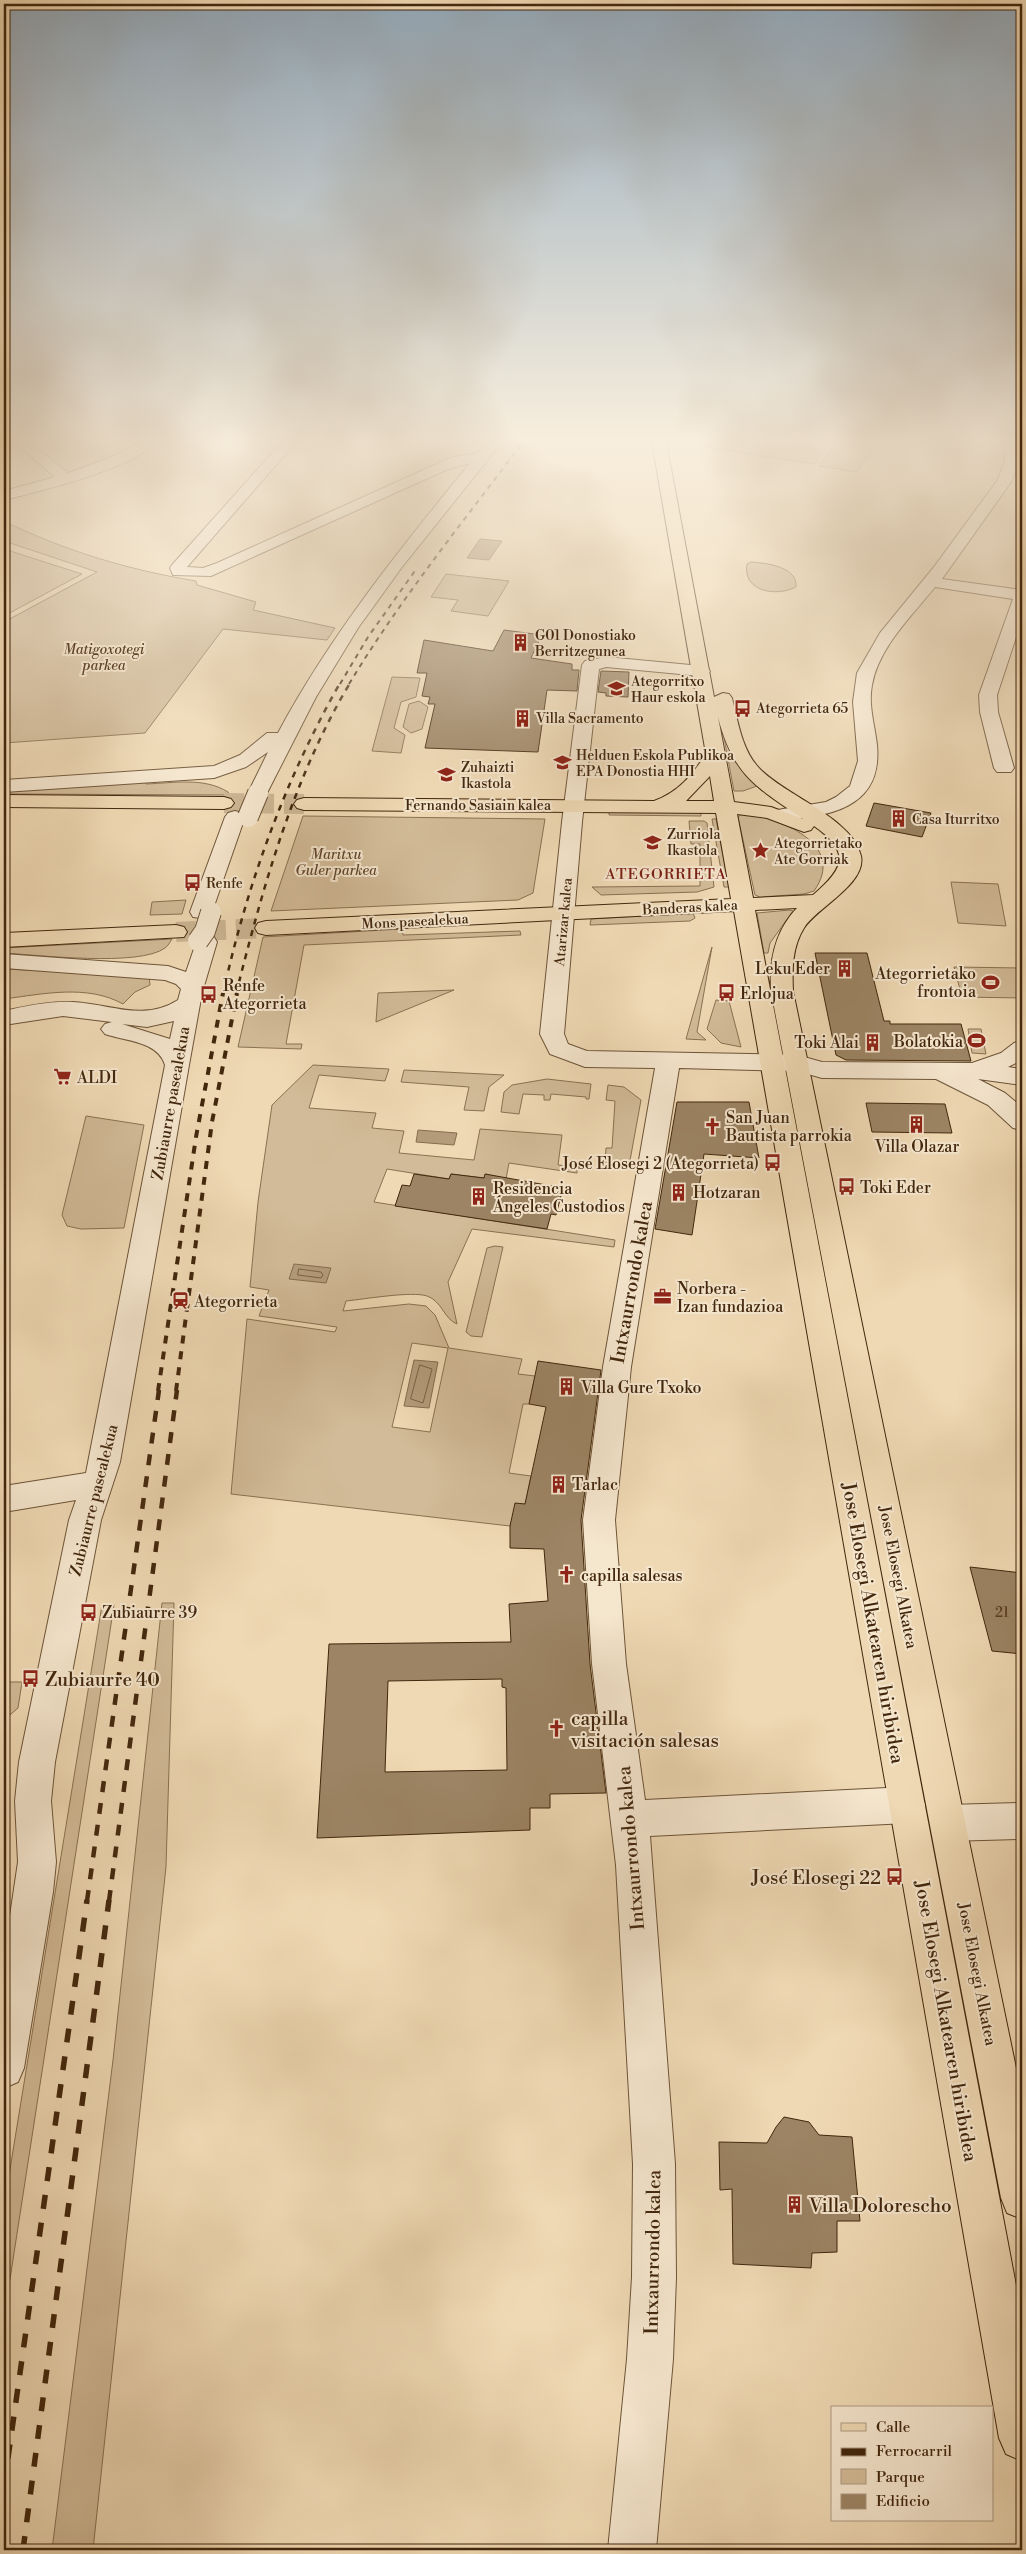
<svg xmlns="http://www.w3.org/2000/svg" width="1026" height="2554" font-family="'Libre Bodoni',serif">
  <rect width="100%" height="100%" fill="#efd9b4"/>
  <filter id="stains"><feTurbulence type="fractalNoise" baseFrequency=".004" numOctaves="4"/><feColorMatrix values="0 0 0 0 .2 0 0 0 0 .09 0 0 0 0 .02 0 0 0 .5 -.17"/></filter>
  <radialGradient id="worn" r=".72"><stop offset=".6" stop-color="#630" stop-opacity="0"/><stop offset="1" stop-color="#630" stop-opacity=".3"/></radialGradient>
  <g fill="#d2bb98" stroke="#8a7152" fill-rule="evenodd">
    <polygon points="703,442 830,442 814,464 699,446"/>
    <polygon points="837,442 877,443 857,472 819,466"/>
    <path d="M4,521c61,30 125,49 192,60l1,4 59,17 -3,8 82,18 -8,12 -104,-11 -78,104 -141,10v-121l93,-50 -93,-31z"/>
    <polygon points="4,549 82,574 4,616"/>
    <path d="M751,562c16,1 47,5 45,25 -19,10 -54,5 -49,-23z"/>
    <polygon points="446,574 509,581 488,616 451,611 458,600 431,597"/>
    <polygon points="392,677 420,678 416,697 401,702 394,728 405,735 401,753 372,751"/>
    <polygon points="419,701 428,707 422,729 411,733 403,727 409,704"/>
    <polygon points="724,738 735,762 757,786 743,791 734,791"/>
    <path d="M146,780v4c28,-1 58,-7 82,8l1,3 -225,-1v-4z"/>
    <polygon points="609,812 701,812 701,816 609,815"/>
    <path d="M743,813c35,5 105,30 71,78l-10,3 -44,3 -5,-2 -17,-78z"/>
    <polygon points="303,816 545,819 533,893 518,900 271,911"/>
    <polygon points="712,819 716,819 729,887 724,887"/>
    <polygon points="689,821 704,821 707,823 714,887 697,892 601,895 592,887 700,886 700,844 691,844"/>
    <polygon points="951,882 998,884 1006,926 958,923"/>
    <polygon points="186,900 182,914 150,915 152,902"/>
    <polygon points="790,910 793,911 770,943 768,953 764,953 757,913"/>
    <polygon points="693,913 695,918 690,921 590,925 591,919"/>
    <polygon points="402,929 403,935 520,931 521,935 304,945 286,1044 302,1044 301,1049 238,1047 263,937"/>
    <path d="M172,939c-2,3 -4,7 -7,9 -26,19 -127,7 -161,5v-5z"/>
    <polygon points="712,947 697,1032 706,1040 686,1039"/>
    <polygon points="954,967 1022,968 1022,998 962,997"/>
    <path d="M4,969l145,7 1,9 -15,7 -12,12c-36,-20 -80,-10 -119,-5z"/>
    <polygon points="454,990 376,1022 378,993"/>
    <polygon points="716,1000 729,1001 741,1047 721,1043 707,1029"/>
    <polygon points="968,1029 981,1029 986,1054 972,1053"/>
    <path d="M313,1065l76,4 -4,12 -66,-6 -10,33 67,5 -4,15 32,3 -5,22 75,7 6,-31 82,6 -4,30 19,2v6l-68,-10 -3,16 -20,-5 -2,4 -33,-4 -2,5 -62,-10 -13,33 241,38 -1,7 -142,-18 -24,53 9,42c-13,-5 -15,-23 -30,-28 -15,-5 -62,3 -81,5l-3,10 66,-7 17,2 9,9 14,33 73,11 -4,15 17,2 -6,28h-6l-14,69 22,3 -6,29 -15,21 -279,-32 16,-175 88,13 2,-5 -78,-11 10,-26 -19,-3 8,-85 14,-97zM412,1343l36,5 -18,84 -38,-5z"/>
    <polygon points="404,1070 504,1075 489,1087 484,1111 464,1110 469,1087 401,1082"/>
    <polygon points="547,1079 591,1084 589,1099 586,1099 586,1097 551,1094 550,1100 544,1100 544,1095 523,1094 519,1114 501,1112 504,1092 512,1085"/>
    <polygon points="608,1085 624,1087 641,1100 629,1166 605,1163 606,1148 612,1148 615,1101 606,1100"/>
    <polygon points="86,1116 144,1125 124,1228 81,1229 67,1226 62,1215"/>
    <polygon points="495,1246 503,1247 482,1337 471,1336 466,1332 487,1248"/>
    <polygon points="162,1603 174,1603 166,1867 93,2550 52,2550 113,2060"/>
    <polygon points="102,1605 114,1605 4,2318 4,2206"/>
    <polygon points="4,1682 22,1682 18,1708 4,1720"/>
  </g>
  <g fill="#b49c7b" stroke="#866d4f">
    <polygon points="480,539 502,541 489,560 467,558"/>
    <polygon points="418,1130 457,1133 454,1145 416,1142"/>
    <polygon points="294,1264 331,1268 326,1283 289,1279"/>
    <polygon points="414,1360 438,1362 429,1408 404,1406"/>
  </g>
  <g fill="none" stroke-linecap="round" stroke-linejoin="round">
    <g stroke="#7b6244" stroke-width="1">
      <polygon points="299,1269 321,1272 323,1275 321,1278 298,1275"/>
      <polygon points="420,1365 432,1369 423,1403 411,1399"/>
    </g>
  </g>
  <g fill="#9c8464" stroke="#42270d" fill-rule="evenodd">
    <polygon points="504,630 542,635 531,658 572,664 572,670 579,670 577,691 547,690 538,752 425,748 435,704 428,704 430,697 422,696 427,673 417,673 424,640 493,651"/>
    <polygon points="601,671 629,672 628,697 606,696 606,693 598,692"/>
    <polygon points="874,803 931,813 922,837 866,826"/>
    <polygon points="815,953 867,953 884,1021 890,1021 890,1024 961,1024 971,1061 846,1060 836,1055"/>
    <polygon points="677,1102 749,1102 759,1158 704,1154 692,1235 655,1229"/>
    <polygon points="866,1103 945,1104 952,1133 872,1132"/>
    <polygon points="414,1174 449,1179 451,1174 484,1178 485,1174 563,1188 556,1215 551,1214 547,1229 395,1206 402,1185 410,1186"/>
    <path d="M538,1361l63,9 -20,150 9,144 16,129 -56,1v14h-20v22l-213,8 12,-194 182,-2 -2,-38 39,-3 -4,-52 -34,-1v-22l5,-23 10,1 21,-97 -17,-3zM502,1679v8l4,1 1,82 -122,2 3,-91z"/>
    <polygon points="970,1567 1022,1573 1022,1654 992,1651"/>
    <polygon points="784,2117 809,2122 819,2135 852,2137 860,2221 837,2221 837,2252 812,2253 811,2268 733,2264 732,2189 720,2190 719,2142 767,2143 776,2127"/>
  </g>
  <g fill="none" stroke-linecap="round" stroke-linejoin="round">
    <g stroke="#ccb593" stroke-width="20" stroke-dasharray="20 10" stroke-linecap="butt">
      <polyline points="224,803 304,804"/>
      <polyline points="176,932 266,928"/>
    </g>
    <defs>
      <g id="minor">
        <path d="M14,442h15l39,31 46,-17 25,-14h16c-19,26 -118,50 -151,58v-9l51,-14z"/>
        <path d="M282,442h14l-109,125 16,1 14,-5 233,-105 28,-5 10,-11h14l-100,125 -44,61 -42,69 -51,100h-14l-3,-4 20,-41 -22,15 -32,11 -210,14v-12l210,-14 26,-11 27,-22h11c53,-99 122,-184 192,-270l-24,7 -235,106 -38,-1 -3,-7 2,-3z"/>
        <path d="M1006,442h14l-2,22 -7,18 -69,97 80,11v29l-25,76 1,17 16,56 -3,4h-14l-3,-4 -14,-56 -1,-17 34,-96 -78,-12c-24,30 -56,60 -63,98 -4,20 3,41 5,60 6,65 -50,71 -99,76l-7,-2 -3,-4 3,-4 55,-9 10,-5 14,-11 8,-25 -5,-59 4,-29 23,-40 54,-66 63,-86 7,-17z"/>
        <polygon points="606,657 701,666 707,667 710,671 707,675 701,676 606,667 599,669 582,822 564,1034 568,1044 587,1051 797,1055 822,1062 972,1063 1001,1053 1014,1043 1022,1040 1022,1060 1008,1067 1022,1069 1022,1085 978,1079 1005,1093 1022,1107 1022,1130 1013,1128 988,1105 936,1079 822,1078 797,1071 679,1068 631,1367 615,1520 626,1664 645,1800 907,1787 920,1793 925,1805 920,1817 907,1823 650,1836 675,2164 676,2277 673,2359 656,2550 608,2550 627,2359 632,2277 633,2164 616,1865 592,1664 583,1520 603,1367 655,1068 585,1067 550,1054 540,1034 562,822 582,665 585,661"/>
        <polygon points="235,811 242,813 245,817 212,912 209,917 201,918 193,917 190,912 225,817 228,813"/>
        <path d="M206,935l8,2 3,5 -15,51 -13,72 -69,397 -19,58 -46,242 -4,39 5,61 -3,30 -29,176 -6,14 -14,6v-132l14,-94 -3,-61 4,-39 50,-242 7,-20 -72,12v-26l82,-13 79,-408c-7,-24 -40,-24 -60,-31l-4,-5 4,-5 7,-2 -49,-6 -59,9v-14c22,-5 46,-10 69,-9 38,2 70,20 105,-2l3,-11 -5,-5 -11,-4 -161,-12v-14l164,12 18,6 12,-35zM174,1021l-4,18 -48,-15 25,3z"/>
        <polygon points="1022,1803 1022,1839 948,1841 935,1836 930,1823 935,1810 948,1805"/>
      </g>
      <g id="major">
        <path d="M652,442h14l48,255 9,-4 6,1 3,4c6,24 10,52 27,70 26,28 94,50 102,88 6,28 -45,52 -57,72 -12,19 -12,42 -11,63l229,1106v122l-15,-6 -6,-15 -230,-1207c-2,-31 4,-60 26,-83l-42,2 267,1407v144l-16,-7 -7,-16 -265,-1527 -468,24 -8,-2 -3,-5 3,-5 8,-2 465,-22 -15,-86 -412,-3 -7,-2 -3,-4 3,-4 7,-2 350,3c25,-9 38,-26 52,-47zM718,717c15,58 38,70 85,102l-32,-12 -37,-5zM710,776l4,25h-28zM737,814l30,4 37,14 7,-2 3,-4c37,26 31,42 -1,69l-60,3z"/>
        <polygon points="4,795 224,797 231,799 234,803 231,807 224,809 4,807"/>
        <polygon points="176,925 184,927 187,932 184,937 4,947 4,933"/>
      </g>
    </defs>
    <use href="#minor" stroke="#6d5437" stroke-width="2"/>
    <use href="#major" stroke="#42270d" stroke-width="2"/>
    <use href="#minor" fill="#f5e6ce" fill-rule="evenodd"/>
    <use href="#major" fill="#efd9b4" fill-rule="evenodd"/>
    <g stroke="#42270d" stroke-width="2" stroke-dasharray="5 5" stroke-linecap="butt">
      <polyline points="340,684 368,637 417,568"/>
      <path d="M349,684c52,-86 114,-162 174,-242"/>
    </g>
    <g stroke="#42270d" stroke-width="2.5" stroke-dasharray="6 6" stroke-linecap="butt">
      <path d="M223,994c24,-110 62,-214 117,-311"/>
      <path d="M236,994c27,-107 57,-216 114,-311"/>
    </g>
    <g stroke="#42270d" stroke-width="4" stroke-dasharray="8 8" stroke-linecap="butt">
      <polyline points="158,1391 196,1137 223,993"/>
      <polyline points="176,1391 212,1122 237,993"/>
    </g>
    <g stroke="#42270d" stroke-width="4.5" stroke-dasharray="11 11" stroke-linecap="butt">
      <polyline points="87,1901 159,1390"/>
      <polyline points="109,1901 177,1390"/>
    </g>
    <g stroke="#42270d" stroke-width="5.5" stroke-dasharray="14 14" stroke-linecap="butt">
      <polyline points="4,2486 87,1900"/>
      <polyline points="23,2550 109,1900"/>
    </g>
    <defs>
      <g id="minor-bridge">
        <polyline points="248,817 258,793"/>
        <polyline points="198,941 205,931 211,912"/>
      </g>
    </defs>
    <use href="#minor-bridge" stroke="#6d5437" stroke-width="22" stroke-linecap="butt"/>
    <use href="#minor-bridge" stroke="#f5e6ce" stroke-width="20"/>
  </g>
  <linearGradient id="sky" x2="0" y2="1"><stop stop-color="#93aabc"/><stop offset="0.55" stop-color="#f8eedd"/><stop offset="1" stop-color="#f8eedd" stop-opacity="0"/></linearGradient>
  <rect width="1026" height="799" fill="url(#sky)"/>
  <defs>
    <symbol id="building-bare" viewBox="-9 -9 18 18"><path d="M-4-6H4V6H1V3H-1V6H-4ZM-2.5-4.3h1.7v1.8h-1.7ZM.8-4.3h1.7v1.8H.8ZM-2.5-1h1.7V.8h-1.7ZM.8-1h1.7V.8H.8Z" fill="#8f2418" stroke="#f5e6ce" stroke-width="2.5" paint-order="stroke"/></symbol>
    <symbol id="school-bare" viewBox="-9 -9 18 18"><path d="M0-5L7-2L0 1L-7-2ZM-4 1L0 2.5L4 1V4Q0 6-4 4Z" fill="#8f2418" stroke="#f5e6ce" stroke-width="2.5" paint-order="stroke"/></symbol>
    <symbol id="bus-bare" viewBox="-9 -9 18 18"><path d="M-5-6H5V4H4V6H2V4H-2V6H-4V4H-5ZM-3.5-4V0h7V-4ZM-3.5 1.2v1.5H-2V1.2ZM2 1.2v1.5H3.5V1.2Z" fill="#8f2418" stroke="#f5e6ce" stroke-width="2.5" paint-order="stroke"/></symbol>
    <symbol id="sight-bare" viewBox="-9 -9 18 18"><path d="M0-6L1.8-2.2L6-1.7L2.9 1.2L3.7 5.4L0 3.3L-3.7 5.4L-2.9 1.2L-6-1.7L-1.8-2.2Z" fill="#8f2418" stroke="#f5e6ce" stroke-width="2.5" paint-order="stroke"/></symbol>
    <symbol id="stadium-bare" viewBox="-9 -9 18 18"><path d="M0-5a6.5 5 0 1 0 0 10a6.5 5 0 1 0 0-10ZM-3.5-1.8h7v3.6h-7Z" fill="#8f2418" stroke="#f5e6ce" stroke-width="2.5" paint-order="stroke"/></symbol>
    <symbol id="supermarket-bare" viewBox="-9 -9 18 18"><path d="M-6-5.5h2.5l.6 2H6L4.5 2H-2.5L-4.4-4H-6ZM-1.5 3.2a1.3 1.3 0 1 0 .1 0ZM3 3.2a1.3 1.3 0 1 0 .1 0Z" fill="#8f2418" stroke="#f5e6ce" stroke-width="2.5" paint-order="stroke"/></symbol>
    <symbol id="church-bare" viewBox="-9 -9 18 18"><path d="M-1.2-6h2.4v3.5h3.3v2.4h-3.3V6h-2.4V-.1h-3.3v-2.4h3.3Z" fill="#8f2418" stroke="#f5e6ce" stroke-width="2.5" paint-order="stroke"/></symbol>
    <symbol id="office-bare" viewBox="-9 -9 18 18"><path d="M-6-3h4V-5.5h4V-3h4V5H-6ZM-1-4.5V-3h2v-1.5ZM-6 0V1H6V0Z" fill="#8f2418" stroke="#f5e6ce" stroke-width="2.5" paint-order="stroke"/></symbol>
    <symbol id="station-bare" viewBox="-9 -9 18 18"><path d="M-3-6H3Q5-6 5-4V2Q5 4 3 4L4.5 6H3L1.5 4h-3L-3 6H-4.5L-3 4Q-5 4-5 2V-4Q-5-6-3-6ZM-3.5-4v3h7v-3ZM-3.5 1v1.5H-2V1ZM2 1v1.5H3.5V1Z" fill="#8f2418" stroke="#f5e6ce" stroke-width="2.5" paint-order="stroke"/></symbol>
  </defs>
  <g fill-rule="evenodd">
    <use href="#building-bare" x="508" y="630" width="25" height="25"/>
    <use href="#school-bare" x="604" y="676" width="25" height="25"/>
    <use href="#bus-bare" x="730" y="696" width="25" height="25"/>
    <use href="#building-bare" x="510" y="706" width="25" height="25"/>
    <use href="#school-bare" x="550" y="750" width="25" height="25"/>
    <use href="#school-bare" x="434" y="762" width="25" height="25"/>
    <use href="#building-bare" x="886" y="806" width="25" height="25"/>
    <use href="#school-bare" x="640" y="830" width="25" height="25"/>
    <use href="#sight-bare" x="748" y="838" width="25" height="25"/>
    <use href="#bus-bare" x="180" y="870" width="25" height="25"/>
    <use href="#building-bare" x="832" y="956" width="25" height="25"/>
    <use href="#stadium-bare" x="978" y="970" width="25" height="25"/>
    <use href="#bus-bare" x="714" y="980" width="25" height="25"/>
    <use href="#bus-bare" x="196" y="982" width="25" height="25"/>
    <use href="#stadium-bare" x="964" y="1028" width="25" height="25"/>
    <use href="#building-bare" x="860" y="1030" width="25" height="25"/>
    <use href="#supermarket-bare" x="50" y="1064" width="25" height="25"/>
    <use href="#building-bare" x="904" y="1112" width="25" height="25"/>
    <use href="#church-bare" x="700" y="1114" width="25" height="25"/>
    <use href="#bus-bare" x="760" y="1150" width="25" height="25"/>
    <use href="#bus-bare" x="834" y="1174" width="25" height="25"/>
    <use href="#building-bare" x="666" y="1180" width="25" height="25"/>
    <use href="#building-bare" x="466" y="1184" width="25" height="25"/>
    <use href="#office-bare" x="650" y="1284" width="25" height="25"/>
    <use href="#station-bare" x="168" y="1288" width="25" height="25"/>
    <use href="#building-bare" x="554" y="1374" width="25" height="25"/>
    <use href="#building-bare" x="546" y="1472" width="25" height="25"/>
    <use href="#church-bare" x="554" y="1562" width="25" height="25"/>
    <use href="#bus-bare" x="76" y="1600" width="25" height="25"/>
    <use href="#bus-bare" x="18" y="1666" width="25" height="25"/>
    <use href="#church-bare" x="544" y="1716" width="25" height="25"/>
    <use href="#bus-bare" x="882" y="1864" width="25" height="25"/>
    <use href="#building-bare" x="782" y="2192" width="25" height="25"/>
  </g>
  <g text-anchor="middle" stroke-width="4" stroke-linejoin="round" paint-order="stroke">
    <g font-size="14" fill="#42270d" stroke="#f5e6ce" text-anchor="start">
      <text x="535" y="640">G01 Donostiako<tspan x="535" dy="16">Berritzegunea</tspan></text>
      <text x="631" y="686">Ategorritxo<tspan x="631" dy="16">Haur eskola</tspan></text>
      <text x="756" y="713">Ategorrieta 65</text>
      <text x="536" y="723">Villa Sacramento</text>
      <text x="576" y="760">Helduen Eskola Publikoa<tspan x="576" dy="16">EPA Donostia HHI</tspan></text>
      <text x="461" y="772">Zuhaizti<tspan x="461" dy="16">Ikastola</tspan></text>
      <text x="912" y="824">Casa Iturritxo</text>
      <text x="667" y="839">Zurriola<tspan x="667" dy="16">Ikastola</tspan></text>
      <text x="774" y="848">Ategorrietako<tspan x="774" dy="16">Ate Gorriak</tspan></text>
      <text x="206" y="888">Renfe</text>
    </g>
    <g font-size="14" font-style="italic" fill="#5f4529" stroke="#f5e6ce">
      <text x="104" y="654">Matigoxotegi<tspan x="104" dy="16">parkea</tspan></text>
      <text x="336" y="859">Maritxu<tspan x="336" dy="16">Guler parkea</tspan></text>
    </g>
    <g font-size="14" fill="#42270d" stroke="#f5e6ce">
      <text x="478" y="810">Fernando Sasiain kalea</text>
      <text transform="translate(690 907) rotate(-3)" y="5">Banderas kalea</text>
      <text transform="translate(415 921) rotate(-3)" y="5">Mons pasealekua</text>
      <text transform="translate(563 922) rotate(-85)" y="5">Atarizar kalea</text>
    </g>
    <g font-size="14" fill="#583e23">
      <text x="1002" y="1617">21</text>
    </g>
    <g font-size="15" letter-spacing="1" fill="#7a1f14" stroke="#f5e6ce">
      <text x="666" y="879">ATEGORRIETA</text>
    </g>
    <g font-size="16" fill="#42270d" stroke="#f5e6ce" text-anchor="start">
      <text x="830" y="974" text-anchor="end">Leku Eder</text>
      <text x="976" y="979" text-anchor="end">Ategorrietako<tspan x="976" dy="18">frontoia</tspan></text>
      <text x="223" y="991">Renfe<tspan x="223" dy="18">Ategorrieta</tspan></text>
      <text x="740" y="999">Erlojua</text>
      <text x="963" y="1047" text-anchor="end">Bolatokia</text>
      <text x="859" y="1048" text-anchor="end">Toki Alai</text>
      <text x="77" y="1083">ALDI</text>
      <text x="726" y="1123">San Juan<tspan x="726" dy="18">Bautista parrokia</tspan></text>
      <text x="917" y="1152" text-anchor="middle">Villa Olazar</text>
      <text x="759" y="1169" text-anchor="end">José Elosegi 2 (Ategorrieta)</text>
      <text x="860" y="1193">Toki Eder</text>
      <text x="493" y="1194">Residencia<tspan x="493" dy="18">Ángeles Custodios</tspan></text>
      <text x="693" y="1198">Hotzaran</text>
      <text x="677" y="1294">Norbera -<tspan x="677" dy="18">Izan fundazioa</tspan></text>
      <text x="194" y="1307">Ategorrieta</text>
      <text x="581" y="1393">Villa Gure Txoko</text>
      <text x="572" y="1490">Tarlac</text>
      <text x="581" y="1581">capilla salesas</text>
      <text x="102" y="1618">Zubiaurre 39</text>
    </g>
    <g font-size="16" fill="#42270d" stroke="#f5e6ce">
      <text transform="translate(170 1103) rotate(-80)" y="6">Zubiaurre pasealekua</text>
      <text transform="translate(93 1500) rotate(-76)" y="6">Zubiaurre pasealekua</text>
      <text transform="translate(899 1577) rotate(79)" y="6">Jose Elosegi Alkatea</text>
      <text transform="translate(978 1974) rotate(79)" y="6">Jose Elosegi Alkatea</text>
    </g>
    <g font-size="19" fill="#42270d" stroke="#f5e6ce">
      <text transform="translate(631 1282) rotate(-80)" y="7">Intxaurrondo kalea</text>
      <text transform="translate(874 1623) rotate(80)" y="7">Jose Elosegi Alkatearen hiribidea</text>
      <text transform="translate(630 1848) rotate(-95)" y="7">Intxaurrondo kalea</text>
      <text transform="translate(947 2021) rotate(80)" y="7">Jose Elosegi Alkatearen hiribidea</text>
      <text transform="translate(652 2252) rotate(-89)" y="7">Intxaurrondo kalea</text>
    </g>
    <g font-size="19" fill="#42270d" stroke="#f5e6ce" text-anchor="start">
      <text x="45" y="1686">Zubiaurre 40</text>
      <text x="571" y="1725">capilla<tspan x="571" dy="22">visitación salesas</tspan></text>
      <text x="881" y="1884" text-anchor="end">José Elosegi 22</text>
      <text x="809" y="2212">Villa Dolorescho</text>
    </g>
  </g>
  <rect width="1026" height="2554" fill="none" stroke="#efd9b4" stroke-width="20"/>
  <rect x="5" y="5" width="1016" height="2544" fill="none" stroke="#42270d" stroke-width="2.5"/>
  <rect x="10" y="10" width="1006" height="2534" fill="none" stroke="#42270d"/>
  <rect x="831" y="2406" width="162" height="115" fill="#f5e6ce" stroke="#ad9a81"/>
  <rect x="841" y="2423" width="25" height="8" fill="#efd9b4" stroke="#ad9a81"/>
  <text x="876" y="2432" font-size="15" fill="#42270d">Calle</text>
  <rect x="841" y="2448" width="25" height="8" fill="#42270d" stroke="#ad9a81"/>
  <text x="876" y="2456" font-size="15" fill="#42270d">Ferrocarril</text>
  <rect x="841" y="2469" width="25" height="15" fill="#d2bb98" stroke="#ad9a81"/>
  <text x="876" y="2482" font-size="15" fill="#42270d">Parque</text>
  <rect x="841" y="2494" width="25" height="15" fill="#9c8464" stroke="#ad9a81"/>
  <text x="876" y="2506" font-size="15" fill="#42270d">Edificio</text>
  <rect width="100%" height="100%" filter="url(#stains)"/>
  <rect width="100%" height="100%" fill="url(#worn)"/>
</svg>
